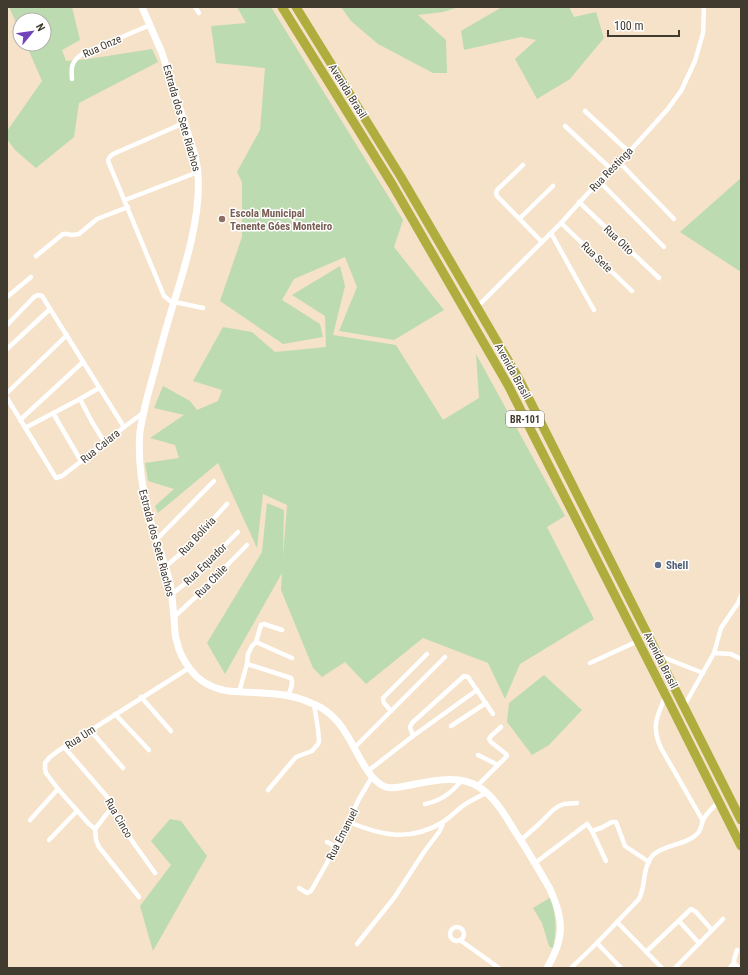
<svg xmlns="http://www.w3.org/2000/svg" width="748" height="975" font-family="'Roboto Condensed',sans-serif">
  <rect width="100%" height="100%" fill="#f5e2c8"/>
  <g fill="#bddbb0">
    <polygon points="9,7 72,7 80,40 62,50 66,61 88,59 152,49 158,62 79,103 74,137 36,168 15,150 7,139 7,131 42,81 26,44 44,44 44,20 20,20 20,31"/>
    <polygon points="237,7 271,7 403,220 394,247 444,310 394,340 339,331 357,287 345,257 294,279 282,300 320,324 323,337 283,344 220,301 242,237 242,182 237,172 260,130 265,68 216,63 211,26 246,23"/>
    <polygon points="341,7 459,7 443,12 418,15 446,40 447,73 433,73 378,44 351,21"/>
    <polygon points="502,7 569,7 574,17 596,12 604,38 570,79 537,99 515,59 536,40 521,37 464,50 461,31"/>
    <polygon points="741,178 741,272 680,232"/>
    <polygon points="340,266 345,286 333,335 396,345 443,420 479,398 476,354 565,516 547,527 594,619 520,664 505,699 488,663 423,638 366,684 345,662 322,677 313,668 281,590 282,573 225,674 207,643 262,552 267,503 284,510 283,557 287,505 263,494 257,548 218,463 158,513 155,506 174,489 148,481 145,463 179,458 175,445 150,438 184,415 154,408 163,386 190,401 197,410 218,401 222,390 193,381 223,327 252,332 275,352 326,347 325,316 292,295"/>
    <polygon points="544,675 582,710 549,745 532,755 507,722 509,703"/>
    <polygon points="170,819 181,821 207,856 153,951 140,906 171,865 151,841"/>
    <path d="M551,897c5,20 6,32 2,52l-4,-3 -7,-23 -9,-15z"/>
  </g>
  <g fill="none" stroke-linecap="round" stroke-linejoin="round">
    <g stroke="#fff" stroke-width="4.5">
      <polyline points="195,7 199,13"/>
      <path d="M72,79c-1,-12 -1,-17 10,-25l68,-29"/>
      <polyline points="585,111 629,152"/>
      <path d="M184,123l-64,28c-5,2 -11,4 -12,10l56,135 6,5 33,7"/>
      <polyline points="565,126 611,169"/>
      <polyline points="619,162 674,219"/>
      <polyline points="523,165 497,190 496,193 497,196 542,242"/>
      <polyline points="599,181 664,247"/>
      <polyline points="125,200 198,172"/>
      <polyline points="579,202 659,278"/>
      <polyline points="520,218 553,186"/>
      <polyline points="561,223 632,291"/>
      <polyline points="551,233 577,280 594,310"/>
      <polyline points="36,256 63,234 67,234 72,235 79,234 97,219 128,207"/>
      <polyline points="7,297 31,277"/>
      <polyline points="477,307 561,223 599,181 629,152 667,110 681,91 695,61 703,33 704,7"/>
      <polyline points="7,325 34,297 38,295 42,296 124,427"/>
      <polyline points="7,349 50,309"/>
      <polyline points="7,393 67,335"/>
      <polyline points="7,398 56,478 62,476 105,443 124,427 143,413"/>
      <polyline points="80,399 92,422 105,443"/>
      <polyline points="53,413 81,461"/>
      <polyline points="20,420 83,362"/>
      <polyline points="25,428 80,399 99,388"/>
      <polyline points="156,540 214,481"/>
      <polyline points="165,567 186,549 227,504"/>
      <polyline points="172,594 192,578 238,532"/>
      <polyline points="174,617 201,592 247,545"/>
      <polyline points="256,642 292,658"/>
      <polyline points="714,653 731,654 741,659"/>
      <polyline points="660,656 703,673"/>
      <polyline points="590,663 638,641"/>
      <path d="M247,664l44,14c3,6 -1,12 -3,18"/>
      <polyline points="239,692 247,664 248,654 252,646 256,642 261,625 264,624 282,630"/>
      <polyline points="141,697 171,731"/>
      <path d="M665,697c-8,20 -14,29 -4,51l42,73"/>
      <polyline points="684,706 714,653 721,628 738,603 741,596"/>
      <polyline points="391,711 384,703 383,698 427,654"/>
      <polyline points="115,714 149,750"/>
      <polyline points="451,726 486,703"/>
      <polyline points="90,730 123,768"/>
      <polyline points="413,736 410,727 412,723 464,676 468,677 493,714"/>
      <polyline points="64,747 109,799 120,824 155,873"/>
      <polyline points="355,747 445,657"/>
      <polyline points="478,755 498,765"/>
      <polyline points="368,771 413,736 477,690"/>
      <polyline points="477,786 507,756 506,754 491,742 489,739 491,736 501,727"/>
      <polyline points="268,790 296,757 312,751 318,744 319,741 318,729 314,704"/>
      <path d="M425,804c15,-3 26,-10 36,-23"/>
      <polyline points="113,806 95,829 96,840 99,847 139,897"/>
      <polyline points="30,820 58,789"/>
      <path d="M349,822c33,14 61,20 94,0 6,-4 11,-9 17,-14 7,-6 17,-10 26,-15"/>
      <polyline points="95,829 89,824 58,789 46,773 45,769 45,763 50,757 58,751 189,668"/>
      <polyline points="592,831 601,828 612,822 616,822 625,846 649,862"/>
      <polyline points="49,840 77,811"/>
      <polyline points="521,840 539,824 553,810 559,806 564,804 577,803"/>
      <polyline points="327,842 336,847"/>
      <polyline points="535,863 587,824 592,831 606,861"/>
      <polyline points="299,888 307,893 311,891 336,847 359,799 372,777"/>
      <polyline points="679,921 699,943"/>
      <polyline points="617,922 662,968"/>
      <circle cx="457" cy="934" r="7"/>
      <polyline points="460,940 499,968"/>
      <polyline points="597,943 621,968"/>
      <polyline points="357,944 394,898 424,852 439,832 442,826 443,822"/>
      <polyline points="646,952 691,909 696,912 712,930"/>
      <polyline points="734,963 734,960 737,950"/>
      <path d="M571,968l26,-25 42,-44c7,-13 3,-32 14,-44 12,-11 34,-10 44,-21 4,-3 4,-9 6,-14 4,-7 10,-13 16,-18"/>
      <polyline points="675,968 723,919"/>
      <polyline points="730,968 734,963 739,968"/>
    </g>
    <path stroke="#fff" stroke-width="7" d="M142,7l20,46 33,102c1,7 3,13 3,20 3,39 -12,89 -24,127 -7,22 -13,44 -19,67 -6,21 -12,41 -15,63 -3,32 3,63 12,94 5,19 13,37 18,57 2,11 3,23 4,35 1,8 0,16 3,24 2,10 7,19 13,27 8,11 20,18 33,21 6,2 13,1 20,2 22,1 47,1 68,11 14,5 26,16 34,29 10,14 23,50 41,55 6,2 13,0 19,-1 23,-4 53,-13 74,1 16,10 27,30 37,46 12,18 23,37 34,56 14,31 15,49 -3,79"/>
    <g stroke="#afad3d" stroke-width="9">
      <polyline points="282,7 392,184 508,385 666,696 741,846"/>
      <polyline points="296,7 401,177 519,379 741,820"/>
    </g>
  </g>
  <circle fill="#8d6e63" stroke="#fff" stroke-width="1.5" cx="222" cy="219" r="4"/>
  <circle fill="#5c6f8a" stroke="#fff" stroke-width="1.5" cx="658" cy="565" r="4"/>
  <g text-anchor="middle" stroke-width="3" stroke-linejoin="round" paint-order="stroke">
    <rect fill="#fff" stroke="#7a756d" stroke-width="1" x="506" y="411" width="38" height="16" rx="3"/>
    <g font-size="10" font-weight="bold" fill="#413a2f">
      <text x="525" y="423">BR-101</text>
    </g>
    <g font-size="11" fill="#413a2f" stroke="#fff">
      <text transform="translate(102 46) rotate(-24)" y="4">Rua Onze</text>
      <text transform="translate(348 91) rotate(58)" y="4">Avenida Brasil</text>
      <text transform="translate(182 118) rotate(74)" y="4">Estrada dos Sete Riachos</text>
      <text transform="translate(611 169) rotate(-46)" y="4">Rua Restinga</text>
      <text transform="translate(619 240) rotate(44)" y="4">Rua Oito</text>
      <text transform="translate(597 257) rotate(44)" y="4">Rua Sete</text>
      <text transform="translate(513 371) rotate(61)" y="4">Avenida Brasil</text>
      <text transform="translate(100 446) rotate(-39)" y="4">Rua Caiara</text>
      <text transform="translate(197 536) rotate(-47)" y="4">Rua Bolívia</text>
      <text transform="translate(157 543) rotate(75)" y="4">Estrada dos Sete Riachos</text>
      <text transform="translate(205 564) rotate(-44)" y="4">Rua Equador</text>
      <text transform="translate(211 581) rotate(-46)" y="4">Rua Chile</text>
      <text transform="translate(661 660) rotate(63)" y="4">Avenida Brasil</text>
      <text transform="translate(80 737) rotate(-33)" y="4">Rua Um</text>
      <text transform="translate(119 818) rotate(60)" y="4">Rua Cinco</text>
      <text transform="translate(342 834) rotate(-63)" y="4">Rua Emanuel</text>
    </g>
    <g font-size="11" font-weight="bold" fill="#785e54" stroke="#fff" text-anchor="start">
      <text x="230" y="217">Escola Municipal<tspan x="230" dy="13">Tenente Góes Monteiro</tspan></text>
    </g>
    <g font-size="11" font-weight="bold" fill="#4e5e75" stroke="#fff" text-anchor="start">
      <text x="666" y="569">Shell</text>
    </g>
  </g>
  <rect width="748" height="975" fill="none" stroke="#413a2f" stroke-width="16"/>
  <g transform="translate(32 32) rotate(61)"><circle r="19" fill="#ffffff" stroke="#b3b0ac"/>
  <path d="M0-3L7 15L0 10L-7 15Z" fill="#7144bc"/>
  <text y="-6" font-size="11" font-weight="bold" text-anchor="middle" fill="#413a2f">N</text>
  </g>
  <path d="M608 30v6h71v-6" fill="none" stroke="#413a2f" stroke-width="2"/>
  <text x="614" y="30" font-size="12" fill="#413a2f" stroke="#ffffff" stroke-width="3" paint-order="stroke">100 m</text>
</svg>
